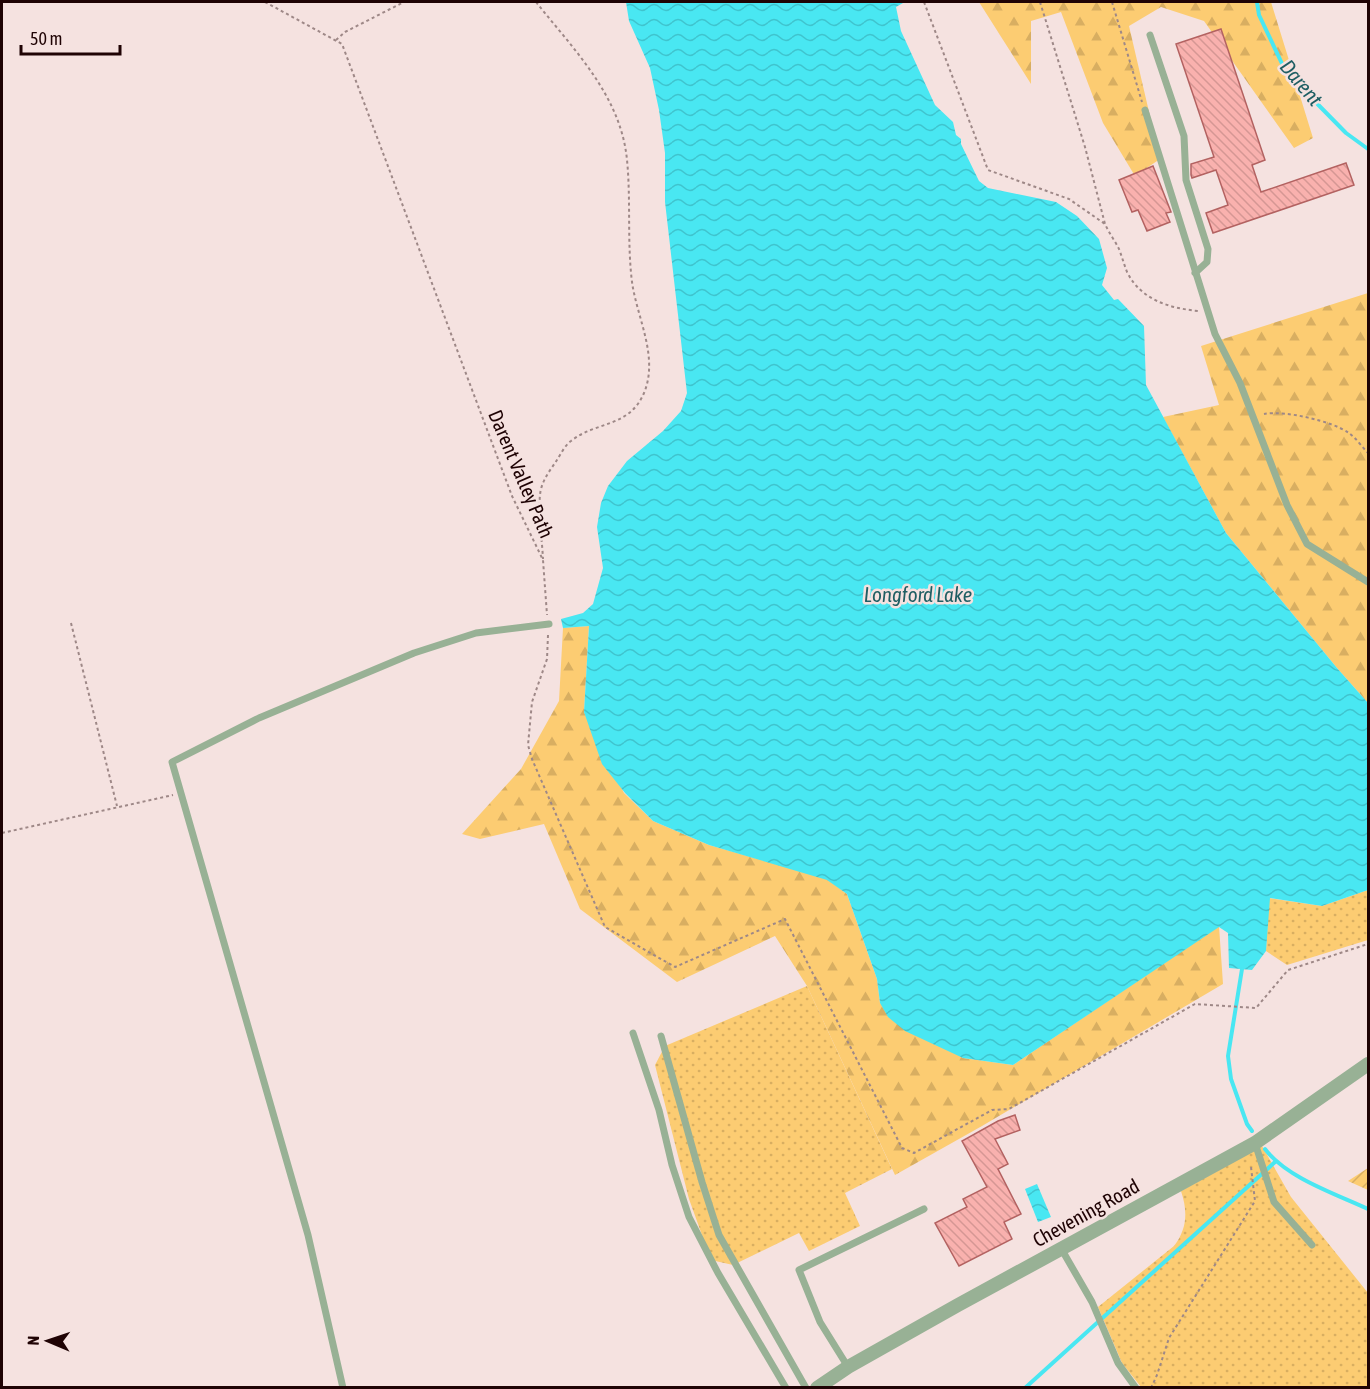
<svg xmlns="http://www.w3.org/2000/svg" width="1370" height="1389" font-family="'Asap Condensed',sans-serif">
  <defs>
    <pattern id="grass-dots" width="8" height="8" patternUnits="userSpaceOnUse" patternTransform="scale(1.5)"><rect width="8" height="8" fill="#fccc72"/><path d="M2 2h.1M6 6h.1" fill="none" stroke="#d8ae61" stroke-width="1.8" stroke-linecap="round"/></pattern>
    <pattern id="forest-firs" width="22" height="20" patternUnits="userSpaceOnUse" patternTransform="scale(1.5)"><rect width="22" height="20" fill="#fccc72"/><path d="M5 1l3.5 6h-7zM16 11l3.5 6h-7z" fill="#d8ae61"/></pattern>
    <pattern id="garden-furrows" width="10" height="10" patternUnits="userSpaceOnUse" patternTransform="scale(1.5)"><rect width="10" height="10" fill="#fccc72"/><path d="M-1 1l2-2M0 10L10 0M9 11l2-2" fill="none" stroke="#d8ae61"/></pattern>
    <pattern id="water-waves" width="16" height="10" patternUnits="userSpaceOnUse" patternTransform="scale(1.5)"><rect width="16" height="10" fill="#49e7f2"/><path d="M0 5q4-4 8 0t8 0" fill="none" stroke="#3fc4ce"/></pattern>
    <pattern id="building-back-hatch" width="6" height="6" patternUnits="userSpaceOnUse" patternTransform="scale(1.5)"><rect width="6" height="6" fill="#f9b1ae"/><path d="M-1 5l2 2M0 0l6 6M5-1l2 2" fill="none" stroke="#d59794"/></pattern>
  </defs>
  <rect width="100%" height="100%" fill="#f5e2e0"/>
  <g fill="url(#grass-dots)">
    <polygon points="1368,890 1368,940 1287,965 1266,951 1269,898 1322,906"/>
    <polygon points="807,986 892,1169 845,1193 860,1226 809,1251 799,1233 733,1265 711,1260 689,1199 655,1065 665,1046"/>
    <path d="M1262,1146l29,51 77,96v94h-227l-19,-24 -24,-56 76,-61c13,-17 14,-34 7,-55z"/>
  </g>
  <g fill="url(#forest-firs)">
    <polygon points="979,2 1271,2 1313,138 1294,148 1204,21 1161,7 1129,26 1160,159 1135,176 1103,123 1061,12 1031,21 1031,84"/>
    <polygon points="1368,293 1368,703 1337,668 1226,533 1163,417 1219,405 1201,346"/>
    <polygon points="589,626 584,712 624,793 653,821 709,845 827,879 847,894 877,979 880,1003 963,1058 1013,1065 1219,926 1223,984 982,1126 895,1175 807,986 775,936 677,982 580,909 544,824 480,839 462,834 521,769 559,701 563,628"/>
  </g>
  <polygon fill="url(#garden-furrows)" points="1368,1168 1368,1190 1348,1181"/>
  <g fill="url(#water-waves)">
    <polygon points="626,2 901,2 903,3 896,7 901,31 935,105 953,122 956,135 961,139 961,144 979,181 988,188 1056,202 1077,216 1099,239 1107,268 1102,285 1114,300 1118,299 1144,326 1146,385 1226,533 1337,668 1368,703 1368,890 1322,906 1270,898 1266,951 1252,970 1229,968 1228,933 1219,927 1013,1065 963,1058 905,1031 888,1017 880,1003 877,979 847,894 827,880 709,845 653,821 625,793 602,764 584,712 589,626 563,628 561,619 583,613 593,604 603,568 597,527 601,503 608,486 627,461 663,431 681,411 687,393 665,202 665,153 659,110 650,68 629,21"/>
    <polygon points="1037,1184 1051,1217 1038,1222 1025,1189"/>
  </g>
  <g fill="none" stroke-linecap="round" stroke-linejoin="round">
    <g stroke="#49e7f2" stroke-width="4">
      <polyline points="1257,2 1259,15 1286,72 1346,133 1368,149"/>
      <polyline points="1242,969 1228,1056 1231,1079 1247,1124 1252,1131"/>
      <path d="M1265,1149c22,29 71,45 103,60"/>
      <polyline points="1025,1388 1275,1162"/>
    </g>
  </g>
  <g fill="url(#building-back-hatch)" stroke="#b36261" stroke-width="1.5">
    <polygon points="1221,29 1265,160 1252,165 1261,192 1346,163 1354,185 1213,233 1206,213 1228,205 1216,170 1192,178 1191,175 1191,164 1214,157 1176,44"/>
    <polygon points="1153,166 1171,212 1166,213 1170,222 1147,231 1138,210 1132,212 1119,180"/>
    <polygon points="1015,1115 1020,1130 995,1139 1008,1164 998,1169 1021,1214 1004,1222 1012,1239 959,1266 935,1223 967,1207 963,1199 987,1187 962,1141 998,1121"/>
  </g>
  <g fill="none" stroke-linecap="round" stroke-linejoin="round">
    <g stroke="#9e8887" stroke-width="2" stroke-dasharray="3 3" stroke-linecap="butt">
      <polyline points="265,2 342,44 512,496 543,560 547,615"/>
      <path d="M536,2c38,48 85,94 91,158 4,40 0,82 5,122 5,36 27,75 12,111 -15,35 -48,28 -73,48 -7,5 -11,15 -16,22 -7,10 -14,20 -15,32 -2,21 2,43 3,64"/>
      <polyline points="924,2 988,170 1069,199 1105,224"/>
      <path d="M1040,2l45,145 20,77c4,9 10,17 14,25 3,8 5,15 8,23 14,28 42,36 71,39"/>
      <polyline points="1112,2 1142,102"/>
      <polyline points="336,40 345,32 404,2"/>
      <path d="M1264,414c20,-4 68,7 85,19 7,5 13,14 19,20"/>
      <polyline points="71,623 117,806"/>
      <polyline points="548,635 547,659 532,702 528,745 532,759 605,927 675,967 785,919 902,1148 914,1153 992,1110 1009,1109 1195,1004 1256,1008 1288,970 1368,944"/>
      <polyline points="2,833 173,795"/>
      <polyline points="1151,1388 1157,1375 1169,1338 1255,1201 1251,1167"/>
    </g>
    <g stroke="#98b195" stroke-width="7">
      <polyline points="1150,35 1184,136 1186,180 1208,249 1207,262 1195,273"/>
      <polyline points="1145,110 1215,334 1240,383 1287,505 1307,544 1368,582"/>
      <polyline points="633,1033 659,1110 672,1165 689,1217 718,1273 786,1388"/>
      <polyline points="661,1036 702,1182 719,1235 806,1388"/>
      <polyline points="1255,1143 1274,1202 1312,1245"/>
      <polyline points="1062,1250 1092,1302 1118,1363 1136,1388"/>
      <polyline points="848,1367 820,1322 799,1270 924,1209"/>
      <polyline points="343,1388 308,1235 172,762 259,718 414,653 476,633 549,624"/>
    </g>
    <polyline stroke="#98b195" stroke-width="14" points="817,1388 848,1367 958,1305 1255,1143 1368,1064"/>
  </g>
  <g text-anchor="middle" stroke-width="5" stroke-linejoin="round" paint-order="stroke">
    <g font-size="20" fill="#1f0304" stroke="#f5e2e0">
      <text transform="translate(521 474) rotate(67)" y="7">Darent Valley Path</text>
      <text transform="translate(1086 1213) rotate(-29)" y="7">Chevening Road</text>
    </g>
    <g font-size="21" font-style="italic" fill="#1f5e63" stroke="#f5e2e0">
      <text transform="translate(1301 83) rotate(50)" y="7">Darent</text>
      <text x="918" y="602">Longford Lake</text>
    </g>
  </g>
  <rect width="1370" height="1389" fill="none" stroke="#1f0304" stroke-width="6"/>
  <g transform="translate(48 1341) rotate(272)" stroke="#f5e2e0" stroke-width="4.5" paint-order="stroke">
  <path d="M0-4.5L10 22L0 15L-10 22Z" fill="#1f0304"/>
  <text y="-9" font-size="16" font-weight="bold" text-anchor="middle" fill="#1f0304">N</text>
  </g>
  <path d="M21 45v9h99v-9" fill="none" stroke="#1f0304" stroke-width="3"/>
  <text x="30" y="45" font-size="18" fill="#1f0304" stroke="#f5e2e0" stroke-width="4.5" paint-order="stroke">50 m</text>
</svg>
